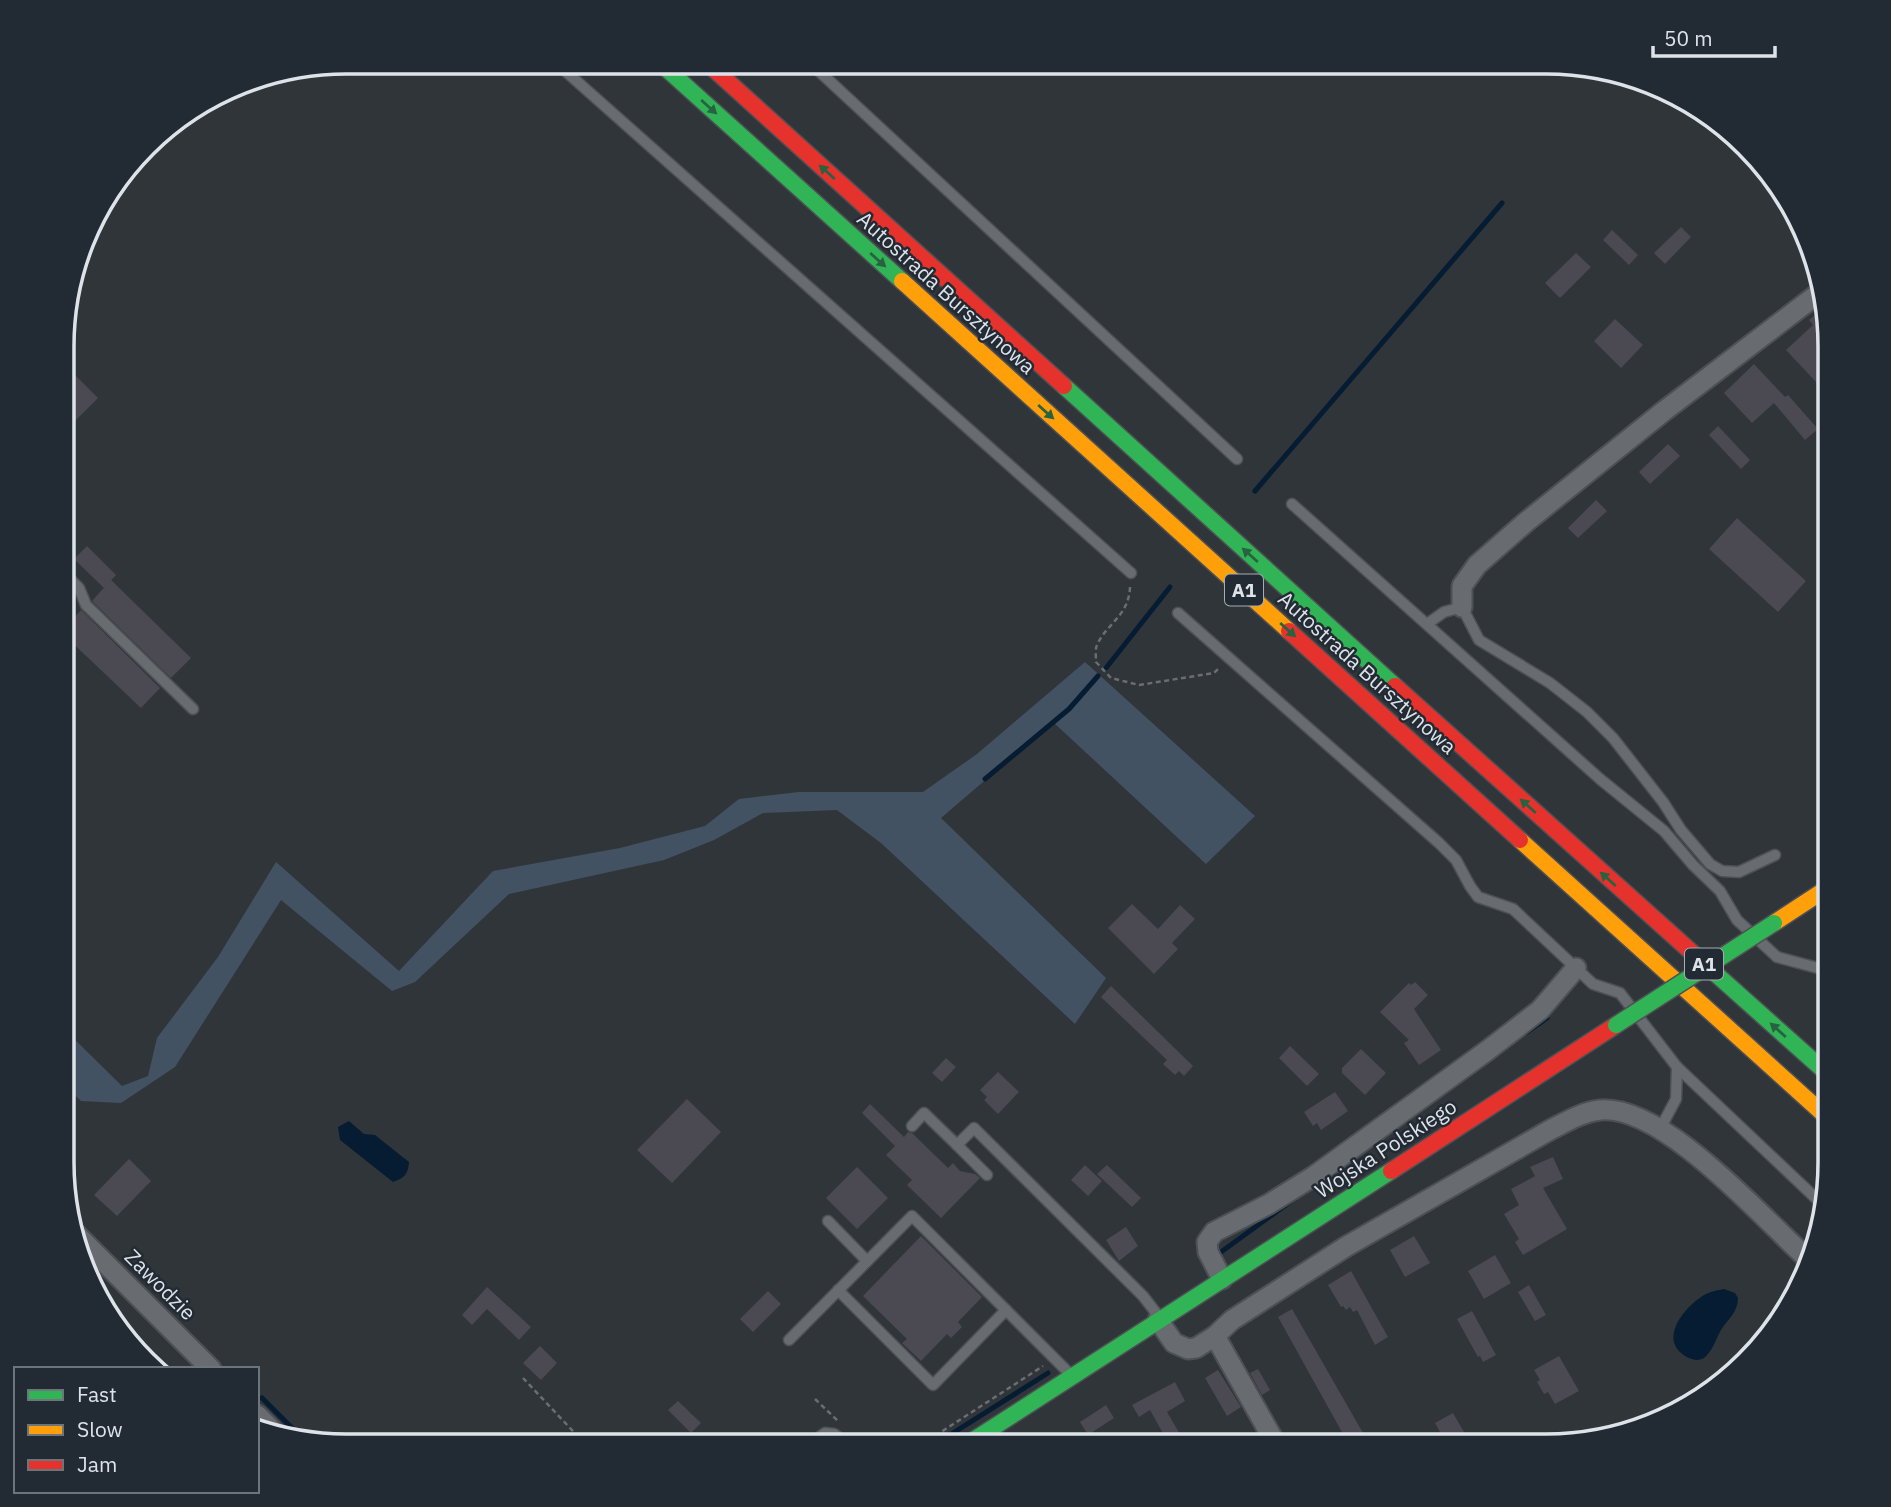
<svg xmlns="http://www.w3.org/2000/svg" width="1891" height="1507" font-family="'IBM Plex Sans',sans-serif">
  <rect width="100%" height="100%" fill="#30353a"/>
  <polygon fill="#435262" points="1085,662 1255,816 1206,864 1053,722 941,818 1106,978 1075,1024 881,843 837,810 763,813 714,840 664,860 509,894 415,982 392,991 281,900 175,1067 121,1103 81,1101 62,1083 62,1027 122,1086 148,1076 157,1038 218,957 276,862 399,971 493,871 620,848 705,826 739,799 799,792 923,792 977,754"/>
  <g fill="#051c32">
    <path d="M349,1121l15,13 11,1 34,27c-1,13 -5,16 -16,20l-53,-42 -2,-13z"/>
    <path d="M1724,1289l11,4 3,5c0,14 -10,21 -17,32 -5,9 -9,22 -17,28 -6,3 -10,2 -15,0 -33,-16 -6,-50 15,-63 5,-3 14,-5 20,-6z"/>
  </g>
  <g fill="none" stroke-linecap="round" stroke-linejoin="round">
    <g stroke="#051c32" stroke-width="5">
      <polyline points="1255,491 1502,203"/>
      <polyline points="1106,668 1170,587"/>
      <polyline points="985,779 1069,709 1098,676"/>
      <polyline points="1527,1032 1547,1018"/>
      <polyline points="1221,1252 1294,1199"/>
      <polyline points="262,1398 304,1440"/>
      <polyline points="934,1445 1048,1373"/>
    </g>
  </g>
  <g fill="#4b4951">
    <polygon points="1681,227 1691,237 1665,264 1654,253"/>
    <polygon points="1612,230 1638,255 1629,265 1603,240"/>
    <polygon points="1576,253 1591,267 1560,298 1545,283"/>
    <polygon points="1823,309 1830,345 1830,371 1817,383 1786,350 1813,325 1809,320"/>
    <polygon points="1615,319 1643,345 1621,368 1594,341"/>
    <polygon points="64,364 98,398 63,433 64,371"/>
    <polygon points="1754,364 1785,397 1788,395 1818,429 1805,440 1774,403 1752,423 1724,393"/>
    <polygon points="1718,426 1750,460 1741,469 1709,435"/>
    <polygon points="1668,444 1680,456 1650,484 1639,472"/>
    <polygon points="1596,500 1607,511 1578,538 1568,528"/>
    <polygon points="1737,518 1806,581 1778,612 1709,549"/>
    <polygon points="87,546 116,575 104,588 74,559"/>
    <polygon points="111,580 191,658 171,678 92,601"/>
    <polygon points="81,610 160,688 141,708 63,634 63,615 70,622"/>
    <polygon points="1132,904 1158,929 1180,905 1195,919 1172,943 1178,949 1154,974 1108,928"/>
    <polygon points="1415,982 1428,995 1414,1009 1441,1050 1419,1065 1404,1043 1409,1040 1380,1012 1409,983 1411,985"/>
    <polygon points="1111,986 1193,1066 1184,1076 1179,1071 1175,1075 1163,1064 1167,1060 1101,997"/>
    <polygon points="1290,1046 1319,1074 1307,1086 1279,1058"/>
    <polygon points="1361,1049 1386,1073 1365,1095 1342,1073 1342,1068"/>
    <polygon points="946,1058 956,1067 942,1082 932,1073"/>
    <polygon points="998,1072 1019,1092 998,1114 984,1100 987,1097 980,1090"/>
    <polygon points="1335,1092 1348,1111 1321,1130 1317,1123 1313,1126 1304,1112"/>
    <polygon points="687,1099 721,1132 672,1183 637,1150"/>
    <polygon points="870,1104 904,1137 908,1132 912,1133 948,1168 953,1163 960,1171 975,1174 980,1178 941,1218 907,1185 912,1180 886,1155 895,1146 862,1113"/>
    <polygon points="1553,1157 1563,1179 1543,1188 1567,1229 1523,1255 1515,1242 1519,1239 1504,1214 1519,1205 1511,1189 1535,1176 1530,1167"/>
    <polygon points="129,1159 151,1181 117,1216 94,1195"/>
    <polygon points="1085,1165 1102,1181 1088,1196 1071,1180"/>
    <polygon points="1107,1165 1141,1198 1132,1207 1097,1174"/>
    <polygon points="857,1167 888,1198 857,1229 826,1198"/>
    <polygon points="1126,1227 1138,1246 1119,1261 1106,1240"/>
    <polygon points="921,1236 982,1297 958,1322 962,1327 951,1338 947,1334 921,1361 902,1343 907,1339 863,1296"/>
    <polygon points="1414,1236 1430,1263 1405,1277 1390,1250"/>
    <polygon points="1495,1255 1511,1283 1484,1299 1468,1271"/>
    <polygon points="1351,1271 1388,1337 1375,1345 1357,1310 1353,1312 1350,1307 1346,1310 1343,1306 1341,1307 1328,1285"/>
    <polygon points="1529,1285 1546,1315 1535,1321 1518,1292"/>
    <polygon points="487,1287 531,1327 519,1340 487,1309 472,1325 462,1315"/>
    <polygon points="768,1291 781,1304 753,1332 740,1319"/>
    <polygon points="1292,1309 1359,1426 1371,1446 1322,1446 1343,1434 1278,1317"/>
    <polygon points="1472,1311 1496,1355 1483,1362 1480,1356 1478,1357 1457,1319"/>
    <polygon points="540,1346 557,1363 541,1380 523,1363"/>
    <polygon points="1559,1356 1579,1391 1555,1404 1548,1392 1544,1394 1537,1382 1540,1380 1534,1370"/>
    <polygon points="1258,1369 1270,1390 1262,1395 1250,1373"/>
    <polygon points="1218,1370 1241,1407 1227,1416 1205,1378"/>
    <polygon points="1175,1382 1185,1401 1167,1412 1187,1446 1170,1446 1150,1410 1139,1417 1132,1405"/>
    <polygon points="678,1401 701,1423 691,1433 668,1410"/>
    <polygon points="1106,1405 1114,1418 1088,1435 1080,1422"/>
    <polygon points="1453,1413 1472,1446 1448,1446 1435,1423"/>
  </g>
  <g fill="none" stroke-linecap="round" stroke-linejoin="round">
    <defs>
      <g id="lane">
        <polyline points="554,61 1131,573"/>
        <polyline points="808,61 1237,459"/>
        <polyline points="1292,504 1600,779 1664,831 1693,865 1720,891 1737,920 1777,957 1829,971"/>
        <polyline points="63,572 79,588 86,605 193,709"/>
        <polyline points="1178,613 1439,843 1456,860 1470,886 1478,897 1513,909 1593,984 1620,993 1677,1067 1823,1205"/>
        <polyline points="1427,624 1444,612 1462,607 1479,640 1550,683 1587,712 1613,738 1663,802 1681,830 1710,864 1722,871 1739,872 1775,855"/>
        <polyline points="912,1126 924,1113 957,1145 974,1128 1143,1296 1160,1318"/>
        <polyline points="1660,1129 1676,1099 1677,1067"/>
        <polyline points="957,1145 987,1175"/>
        <polyline points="828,1221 867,1261"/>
        <polyline points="838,1290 933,1385 1006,1310"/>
        <polyline points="789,1340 912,1216 1072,1376"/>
        <polyline points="808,1445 825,1433 834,1434 849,1445"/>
      </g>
      <g id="street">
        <polyline points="1462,607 1462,586 1477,565 1526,522 1664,411 1819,293"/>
        <polyline points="1829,971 1829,970"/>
        <polyline points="76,1234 211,1369"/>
        <polyline points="1222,1279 1208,1252 1207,1242 1214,1232 1269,1204 1314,1176 1488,1050 1540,1010 1576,968"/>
        <path d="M1158,1320l16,23 14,6 8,-1 19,-12 17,-16 115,-74 203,-116c16,-8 32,-18 50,-20 64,-6 164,110 210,151"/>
        <polyline points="1215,1336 1277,1446"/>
        <polyline points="257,1415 275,1433"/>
      </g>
      <g id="fast">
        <polyline points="658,61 902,281"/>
        <polyline points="1064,386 1395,686"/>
        <polyline points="1707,966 1829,1075"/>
        <polyline points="966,1445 1391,1171"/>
      </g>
      <g id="slow">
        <polyline points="902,281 1289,631"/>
        <polyline points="1520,840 1829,1119"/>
        <polyline points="1774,923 1829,887"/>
      </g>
      <g id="jam">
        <polyline points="705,61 1064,386"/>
        <polyline points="1289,631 1520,840"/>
        <polyline points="1395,686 1707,966"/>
        <polyline points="1391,1171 1616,1025"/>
      </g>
    </defs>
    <use href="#lane" stroke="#4d5055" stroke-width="13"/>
    <use href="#street" stroke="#4d5055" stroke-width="23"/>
    <use href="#fast" stroke="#4d5055" stroke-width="19"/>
    <use href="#slow" stroke="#4d5055" stroke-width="19"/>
    <use href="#jam" stroke="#4d5055" stroke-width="19"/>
    <g stroke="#6a6d71" stroke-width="2.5" stroke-dasharray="5 3.5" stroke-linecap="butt">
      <path d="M1130,587c-1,29 -24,37 -33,58 -2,4 -1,12 -1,17l15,16 28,7 75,-12 6,-6"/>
      <polyline points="523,1378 586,1445"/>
      <polyline points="815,1399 838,1421"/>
      <polyline points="921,1445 1043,1366"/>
    </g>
    <use href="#lane" stroke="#686c70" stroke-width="10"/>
    <use href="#street" stroke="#686c70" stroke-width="19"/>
    <use href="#fast" stroke="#30b455" stroke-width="16"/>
    <use href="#slow" stroke="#ff9f0a" stroke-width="16"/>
    <use href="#jam" stroke="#e5322d" stroke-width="16"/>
    <defs>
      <polyline id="fast-bridge" points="1616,1025 1774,923"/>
    </defs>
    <use href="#fast-bridge" stroke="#4d5055" stroke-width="19" stroke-linecap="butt"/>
    <use href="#fast-bridge" stroke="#30b455" stroke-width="16"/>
  </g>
  <defs><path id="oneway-solid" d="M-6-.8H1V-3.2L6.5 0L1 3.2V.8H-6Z" transform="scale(1.75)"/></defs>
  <g fill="#286241">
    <use href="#oneway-solid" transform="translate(709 107) rotate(42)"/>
    <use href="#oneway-solid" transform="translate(827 172) rotate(-138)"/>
    <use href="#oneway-solid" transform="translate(878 260) rotate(42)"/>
    <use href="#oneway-solid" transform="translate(1046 412) rotate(42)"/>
    <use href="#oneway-solid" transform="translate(1250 555) rotate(-138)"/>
    <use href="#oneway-solid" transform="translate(1288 630) rotate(42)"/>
    <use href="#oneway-solid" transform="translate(1528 806) rotate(-138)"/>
    <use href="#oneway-solid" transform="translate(1608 879) rotate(-138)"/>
    <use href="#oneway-solid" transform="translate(1778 1030) rotate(-138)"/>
  </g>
  <g text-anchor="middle" stroke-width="5" stroke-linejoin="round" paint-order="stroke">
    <g fill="#222b34" stroke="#a6acb3" stroke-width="2">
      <rect x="1225" y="574.5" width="38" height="31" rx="5"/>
      <rect x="1685" y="948.5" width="38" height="31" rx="5"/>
    </g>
    <g font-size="19" font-weight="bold" fill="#dee3e9">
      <text x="1244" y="597">A1</text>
      <text x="1704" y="971">A1</text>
    </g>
    <g font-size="21" fill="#dee3e9" stroke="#222b34">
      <text transform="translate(946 293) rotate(42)" y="7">Autostrada Bursztynowa</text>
      <text transform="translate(1367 673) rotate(42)" y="7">Autostrada Bursztynowa</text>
      <text transform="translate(1386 1149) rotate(-33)" y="7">Wojska Polskiego</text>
      <text transform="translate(160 1285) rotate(45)" y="7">Zawodzie</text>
    </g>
  </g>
  <path d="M0 0H1891V1507H0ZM346 74H1546A272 272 0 0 1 1818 346V1162A272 272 0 0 1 1546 1434H346A272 272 0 0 1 74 1162V346A272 272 0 0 1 346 74Z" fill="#222b34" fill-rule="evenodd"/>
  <path fill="none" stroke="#dee3e9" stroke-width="3.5" d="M346 74H1546A272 272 0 0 1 1818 346V1162A272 272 0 0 1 1546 1434H346A272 272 0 0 1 74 1162V346A272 272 0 0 1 346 74Z"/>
  <rect x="14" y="1367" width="245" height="126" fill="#222b34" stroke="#6d757c" stroke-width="2"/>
  <rect x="28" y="1390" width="35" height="10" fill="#30b455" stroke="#6d757c" stroke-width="2"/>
  <text x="77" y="1402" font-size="21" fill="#dee3e9">Fast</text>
  <rect x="28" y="1425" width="35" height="10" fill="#ff9f0a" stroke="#6d757c" stroke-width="2"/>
  <text x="77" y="1437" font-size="21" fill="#dee3e9">Slow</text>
  <rect x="28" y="1460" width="35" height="10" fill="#e5322d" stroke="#6d757c" stroke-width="2"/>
  <text x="77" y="1472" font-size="21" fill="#dee3e9">Jam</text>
  <path d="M1653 46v10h122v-10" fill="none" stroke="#dee3e9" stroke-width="3.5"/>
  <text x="1664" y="46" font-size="21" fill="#dee3e9" stroke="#222b34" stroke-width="5" paint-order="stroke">50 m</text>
</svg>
